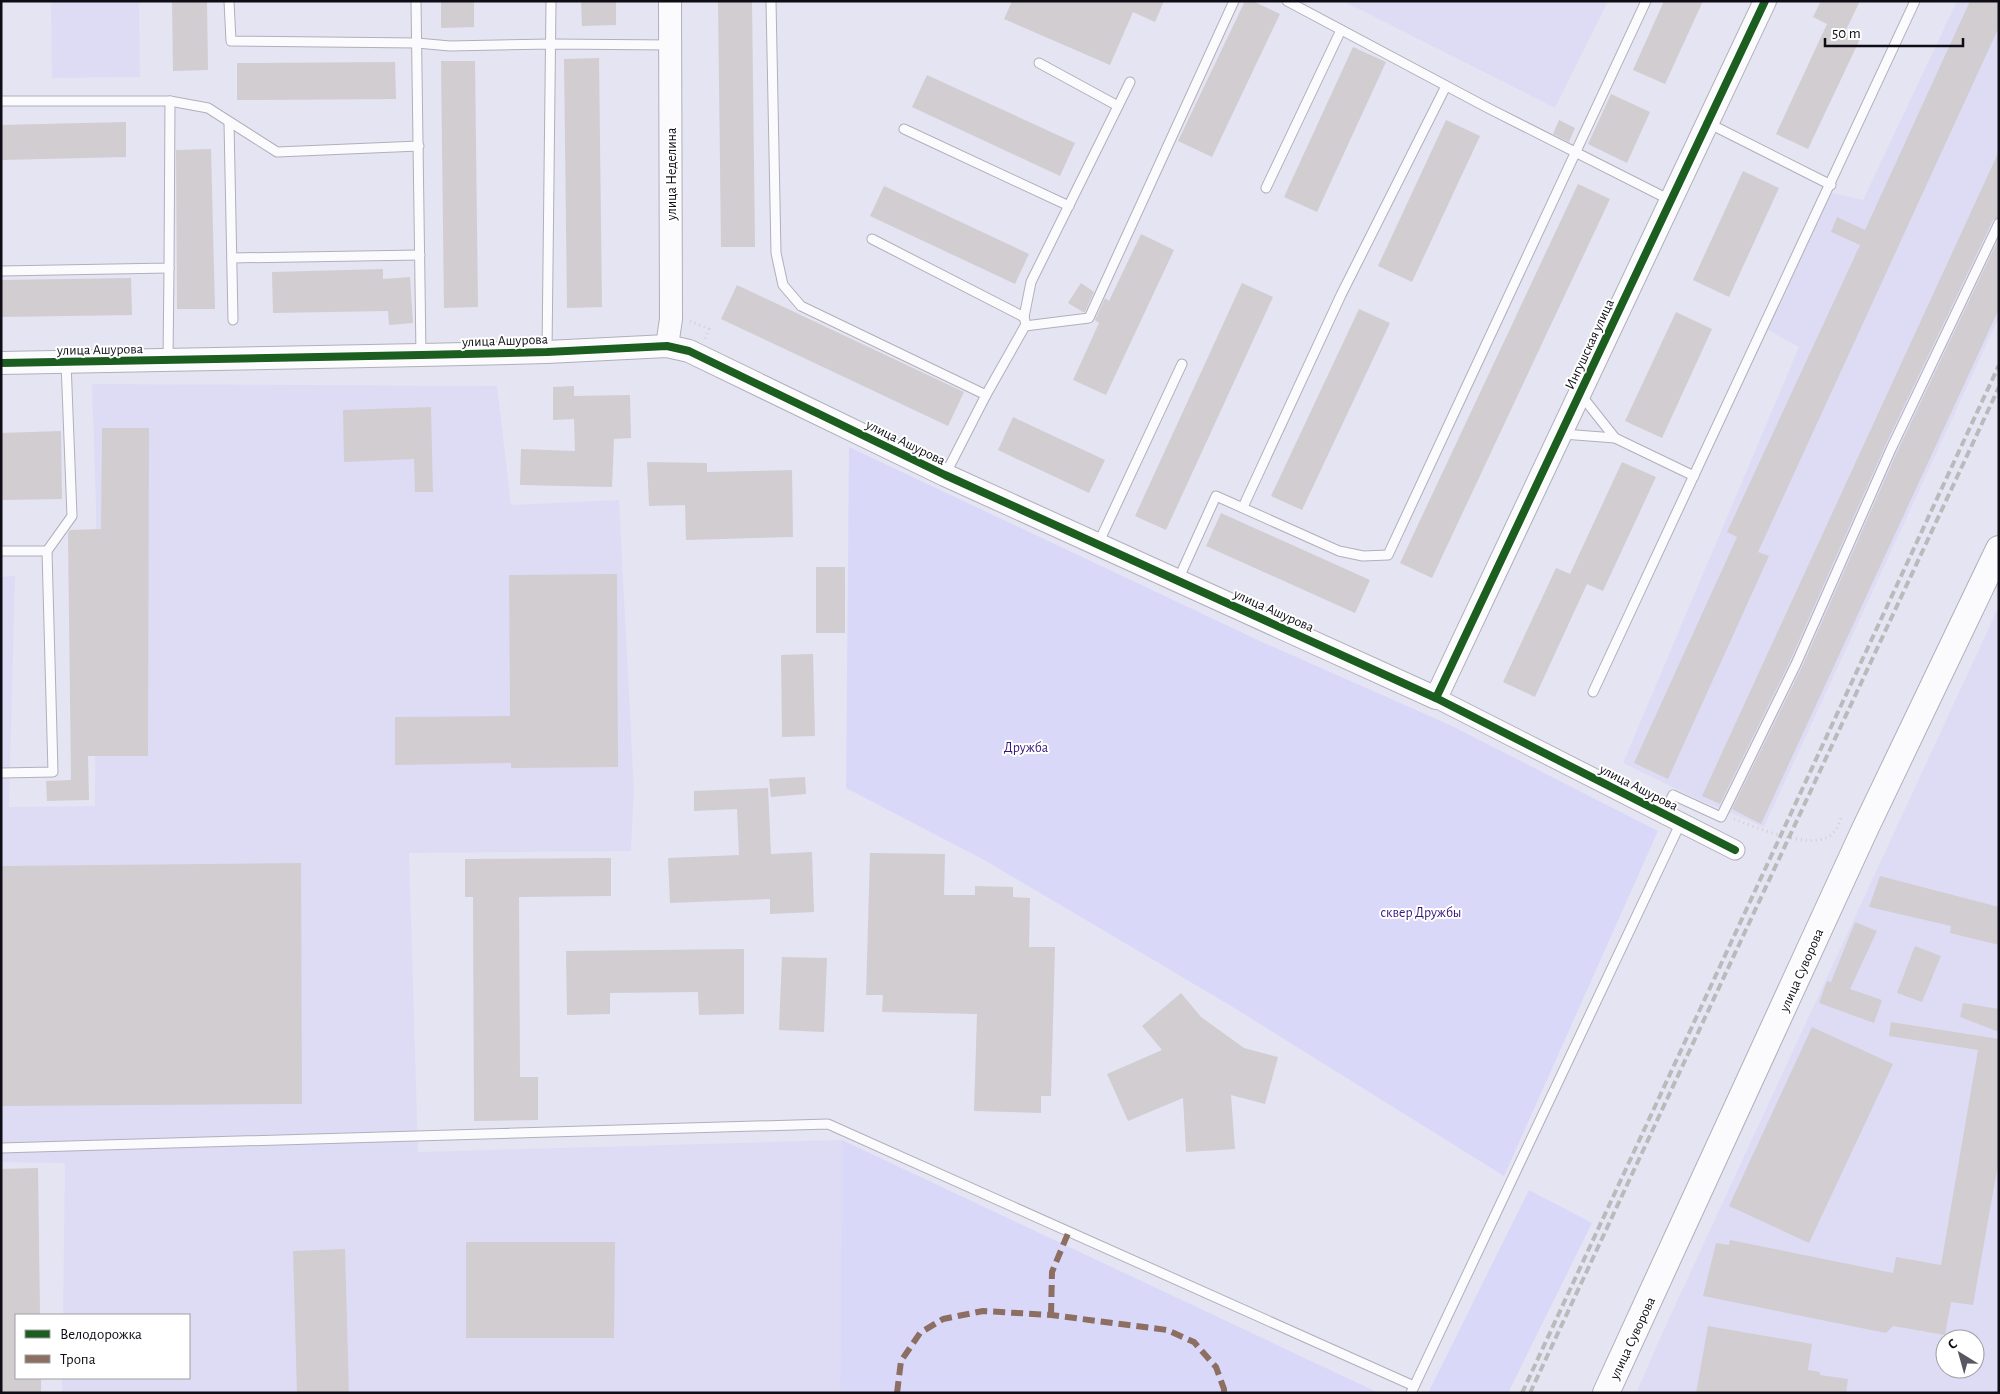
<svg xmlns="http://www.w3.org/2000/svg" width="2000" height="1394" font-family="'Alegreya Sans',sans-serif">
  <rect width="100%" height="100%" fill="#e5e4f2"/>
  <g fill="#dedcf5" fill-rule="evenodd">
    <polygon points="51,1 139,1 140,77 52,78"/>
    <polygon points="1343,1 1608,1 1555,108"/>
    <polygon points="1957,1 1999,1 1999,317 1764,827 1695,798 1623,763 1799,347 1759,325 1827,192 1863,200"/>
    <polygon points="92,384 497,386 511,505 619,500 634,791 631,851 409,853 418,1152 842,1140 840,1393 62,1393 62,1378 189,1378 189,1315 63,1315 65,1163 1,1162 1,577 15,576 9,807 95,806 96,507"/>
    <path d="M1999,606v787h-363l30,-68zM1945,1339h30v30h-30z"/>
  </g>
  <g fill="#dad8f8">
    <polygon points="849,447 1262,642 1450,725 1658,831 1504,1176 1236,1009 1157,962 986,861 846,788"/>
    <polygon points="842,1140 1379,1393 840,1393"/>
    <polygon points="1529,1190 1592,1223 1508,1393 1428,1393"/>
  </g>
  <g fill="#d2cdd0">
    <polygon points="172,1 207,1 208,70 173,71"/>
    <polygon points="441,1 474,1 474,27 441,28"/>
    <polygon points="581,1 616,1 616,25 582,26"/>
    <polygon points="718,1 752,1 755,247 721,247"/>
    <polygon points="1012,1 1164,1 1155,22 1133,12 1110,65 1004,19"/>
    <polygon points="1245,1 1253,1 1280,14 1212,157 1178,141"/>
    <polygon points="1664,1 1703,1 1665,84 1633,70"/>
    <polygon points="1821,1 1860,1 1845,32 1860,39 1808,149 1776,134 1827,24 1813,17"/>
    <polygon points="1970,1 1999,1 1999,27 1758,552 1769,556 1668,779 1634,763 1737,537 1727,532 1860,245 1831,232 1837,217 1865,230"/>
    <polygon points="1353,47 1386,62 1317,212 1284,197"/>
    <polygon points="599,58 602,307 567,308 564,59"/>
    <polygon points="441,61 475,61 478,307 444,308"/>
    <polygon points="395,62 396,99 237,100 237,63"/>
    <polygon points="927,75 1075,143 1060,176 912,107"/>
    <polygon points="1611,94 1650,112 1627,163 1588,144"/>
    <polygon points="1446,120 1480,136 1412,282 1378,266"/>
    <polygon points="1559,120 1575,128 1569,142 1553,134"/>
    <polygon points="126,122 126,157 1,160 1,125"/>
    <polygon points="211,149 215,309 177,309 176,150"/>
    <polygon points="1999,151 1999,217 1993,220 1885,446 1790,661 1720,804 1702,796"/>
    <polygon points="1743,171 1779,188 1729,297 1693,280"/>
    <polygon points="1578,184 1610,199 1432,578 1400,563"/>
    <polygon points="884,186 1029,254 1015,284 870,216"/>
    <polygon points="1141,234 1174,250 1106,395 1073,380 1099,323 1095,320 1105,298 1109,301"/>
    <polygon points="1999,238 1999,309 1761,824 1732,809 1802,667 1897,452"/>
    <polygon points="383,269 383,279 410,277 413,323 389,325 388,311 273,313 272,272"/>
    <polygon points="131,278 132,315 1,317 1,280"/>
    <polygon points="1081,283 1094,292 1085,312 1083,312 1068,303"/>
    <polygon points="1242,283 1273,297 1166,530 1135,516"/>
    <polygon points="737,285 964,392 948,426 721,319"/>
    <polygon points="1359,309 1390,323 1302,510 1271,496"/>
    <polygon points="1676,312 1712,329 1662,438 1625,421"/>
    <polygon points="574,386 574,396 630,395 631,438 614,439 612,487 520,485 521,449 575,451 574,419 553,420 553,387"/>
    <polygon points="431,407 433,492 415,492 414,459 344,462 343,410"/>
    <polygon points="1013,417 1105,460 1089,493 998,450"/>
    <polygon points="102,428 149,428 148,756 88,756 89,800 47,801 46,781 71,780 68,533 70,530 101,529"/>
    <polygon points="61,431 62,499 1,500 1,433"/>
    <polygon points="647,462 707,463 707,472 792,470 793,537 686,540 685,505 649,506"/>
    <polygon points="1622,462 1656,477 1603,591 1587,584 1535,697 1503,682 1556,568 1570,574"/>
    <polygon points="1221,513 1370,580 1355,613 1206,546"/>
    <rect x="816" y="567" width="29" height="66"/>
    <polygon points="617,574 618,767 511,768 511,763 395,765 395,717 510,716 509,575"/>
    <polygon points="813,654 815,736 782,737 781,655"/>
    <polygon points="805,777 806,794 771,797 769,779"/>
    <polygon points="768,788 771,854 812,852 814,912 770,914 770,899 670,903 668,858 739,855 737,809 694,811 694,791"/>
    <polygon points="870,853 945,854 944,895 975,895 975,886 1013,887 1013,897 1030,898 1029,947 1055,947 1051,1096 1041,1096 1041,1113 974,1111 977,1014 882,1012 883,995 866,995"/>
    <polygon points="611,858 611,896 519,897 520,1077 538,1077 538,1120 474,1121 473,897 465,897 465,859"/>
    <polygon points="301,863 302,1104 1,1106 1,866"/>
    <polygon points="1880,876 1999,907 1999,945 1950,933 1951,926 1869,907"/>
    <polygon points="1855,922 1877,931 1850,989 1882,1000 1874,1023 1819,1003 1827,981 1831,982"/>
    <polygon points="1915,946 1941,956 1922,1002 1897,993"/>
    <polygon points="744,949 744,1014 699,1015 698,992 610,993 610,1014 567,1015 566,951"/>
    <polygon points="782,957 827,958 824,1032 779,1030"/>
    <polygon points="1181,993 1201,1017 1244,1048 1278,1057 1265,1104 1231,1095 1235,1149 1186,1152 1183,1098 1128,1121 1107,1074 1162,1050 1142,1026"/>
    <polygon points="1963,1003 1999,1009 1999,1032 1960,1017"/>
    <polygon points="1891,1022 1999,1039 1999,1159 1973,1305 1951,1302 1945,1335 1893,1326 1886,1333 1703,1296 1716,1243 1729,1245 1730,1240 1893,1273 1896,1257 1941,1265 1978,1050 1889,1036"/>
    <polygon points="1812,1027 1893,1064 1809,1243 1729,1206"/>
    <polygon points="38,1168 40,1315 16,1315 16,1378 41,1378 41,1393 1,1393 1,1169"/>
    <polygon points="466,1242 615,1242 614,1338 466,1338"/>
    <polygon points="345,1249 349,1393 297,1393 293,1251"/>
    <polygon points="1708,1326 1812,1344 1808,1370 1820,1372 1820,1375 1848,1379 1846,1393 1696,1393"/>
  </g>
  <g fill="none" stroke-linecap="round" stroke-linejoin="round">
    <defs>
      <g id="service">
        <polyline points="229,1 231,41 417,43 450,46 552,44 671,45"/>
        <polyline points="416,1 421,355"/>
        <polyline points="771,1 776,253 783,285 801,306 986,395"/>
        <polyline points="1287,1 1486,107 1670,200"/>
        <polyline points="1039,63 1118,106"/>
        <polyline points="1,101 170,101 169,268 1,271"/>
        <polyline points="170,101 208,108 277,152 419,146"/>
        <polyline points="229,122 233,320"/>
        <polyline points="1708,123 1831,185"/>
        <polyline points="904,129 1069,206"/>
        <polyline points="1266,188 1341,30"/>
        <polyline points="872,239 1024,317 1025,321"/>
        <polyline points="232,258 420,255"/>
        <polyline points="1024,317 1031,282 1130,82"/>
        <polyline points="547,352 551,1"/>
        <polyline points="168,360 169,268"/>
        <polyline points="1581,395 1615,438 1694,476"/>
        <polyline points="1563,434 1615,438"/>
        <polyline points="945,475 986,395 1025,326 1089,318 1234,1"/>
        <polyline points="1243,507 1341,295 1446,86"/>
        <polyline points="1098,544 1182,364"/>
        <polyline points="1,551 47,551"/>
        <polyline points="1178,580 1216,496 1339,551 1363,556 1388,555 1646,1"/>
        <path d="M1593,692c107,-230 215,-460 322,-691"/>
        <polyline points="1,773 53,772 47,551 72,516 66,362"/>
        <polyline points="1664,813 1673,795 1721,817 1796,664 1891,449 1999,223"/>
        <polyline points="1,1148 828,1124 1414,1386"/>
        <polyline points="1411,1393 1681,822"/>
      </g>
      <polyline id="minor" points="1436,698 1735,850"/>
      <g id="tertiary">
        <polyline points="667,346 671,319 670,1"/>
        <polyline points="1,363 421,355 547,352 667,346 689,351 945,475 1436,698 1765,1"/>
      </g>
      <polyline id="secondary" points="1606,1393 1865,829 1999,549"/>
    </defs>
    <use href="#service" stroke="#b0afba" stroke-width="11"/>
    <use href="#minor" stroke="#b0afba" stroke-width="21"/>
    <use href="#tertiary" stroke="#b0afba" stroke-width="24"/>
    <use href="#secondary" stroke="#b0afba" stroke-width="28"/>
    <g stroke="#d1d0d5" stroke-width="3" stroke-dasharray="1 4" stroke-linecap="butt">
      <polyline points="690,321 709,329 705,339"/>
      <path d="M1734,819c22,8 82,35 100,13 3,-3 5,-9 7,-14"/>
    </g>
    <use href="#service" stroke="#fbfbfd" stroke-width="9"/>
    <use href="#minor" stroke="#fbfbfd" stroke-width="19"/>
    <use href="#tertiary" stroke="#fbfbfd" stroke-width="22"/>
    <use href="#secondary" stroke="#fbfbfd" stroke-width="26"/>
    <g stroke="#bababc" stroke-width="4" stroke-dasharray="8 4" stroke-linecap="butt">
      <polyline points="1522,1393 1999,365"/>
      <polyline points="1530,1393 1999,387"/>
    </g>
    <g stroke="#8d6e63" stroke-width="6" stroke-dasharray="12 6" stroke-linecap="butt">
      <polyline points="1051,1315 1052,1272 1069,1231"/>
      <polyline points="897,1393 901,1361 920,1333 943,1319 983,1311 1051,1315 1167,1330 1194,1342 1216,1367 1224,1389 1224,1393"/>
    </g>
    <defs>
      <g id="cycleway">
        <polyline points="1,363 421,355 547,352 667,346 689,351 945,475 1436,698 1735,850"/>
        <polyline points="1436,698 1765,1"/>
      </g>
    </defs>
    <use href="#cycleway" stroke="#fff" stroke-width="11"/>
    <use href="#cycleway" stroke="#1b5e20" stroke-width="8"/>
  </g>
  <g text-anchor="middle" stroke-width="4" stroke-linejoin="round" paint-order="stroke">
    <g font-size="14" fill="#0e0d15" stroke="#fff">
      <text transform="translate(671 174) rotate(-90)" y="5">улица Неделина</text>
      <text transform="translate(505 340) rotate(-2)" y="5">улица Ашурова</text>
      <text transform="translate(1589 344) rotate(-65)" y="5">Ингушская улица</text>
      <text transform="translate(100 349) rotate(-1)" y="5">улица Ашурова</text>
      <text transform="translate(906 442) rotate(26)" y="5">улица Ашурова</text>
      <text transform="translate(1274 610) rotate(24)" y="5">улица Ашурова</text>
      <text transform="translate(1639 787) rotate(27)" y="5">улица Ашурова</text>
      <text transform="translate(1801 970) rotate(-66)" y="5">улица Суворова</text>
      <text transform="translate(1632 1338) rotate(-65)" y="5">улица Суворова</text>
    </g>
    <g font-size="14" fill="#36177d" stroke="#fff">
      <text x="1026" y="752">Дружба</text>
      <text x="1421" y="917">сквер Дружбы</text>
    </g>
  </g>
  <rect width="2000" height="1394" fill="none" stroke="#0e0d15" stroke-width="5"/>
  <rect x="15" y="1314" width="175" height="65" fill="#ffffff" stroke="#9f9ea1"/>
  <rect x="25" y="1330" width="25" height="8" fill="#1b5e20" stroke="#9f9ea1"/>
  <text x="60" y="1339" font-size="15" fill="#0e0d15">Велодорожка</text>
  <rect x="25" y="1355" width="25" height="8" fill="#8d6e63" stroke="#9f9ea1"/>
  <text x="60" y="1364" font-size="15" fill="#0e0d15">Тропа</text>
  <g transform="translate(1960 1354) rotate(323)"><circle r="24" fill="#ffffff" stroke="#9f9ea1"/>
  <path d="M0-4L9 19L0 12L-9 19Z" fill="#595862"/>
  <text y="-8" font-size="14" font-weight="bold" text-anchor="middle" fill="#0e0d15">С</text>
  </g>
  <path d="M1825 38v8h138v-8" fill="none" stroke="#0e0d15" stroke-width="2.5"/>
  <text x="1832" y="38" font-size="15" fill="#0e0d15" stroke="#ffffff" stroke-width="4" paint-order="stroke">50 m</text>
</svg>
